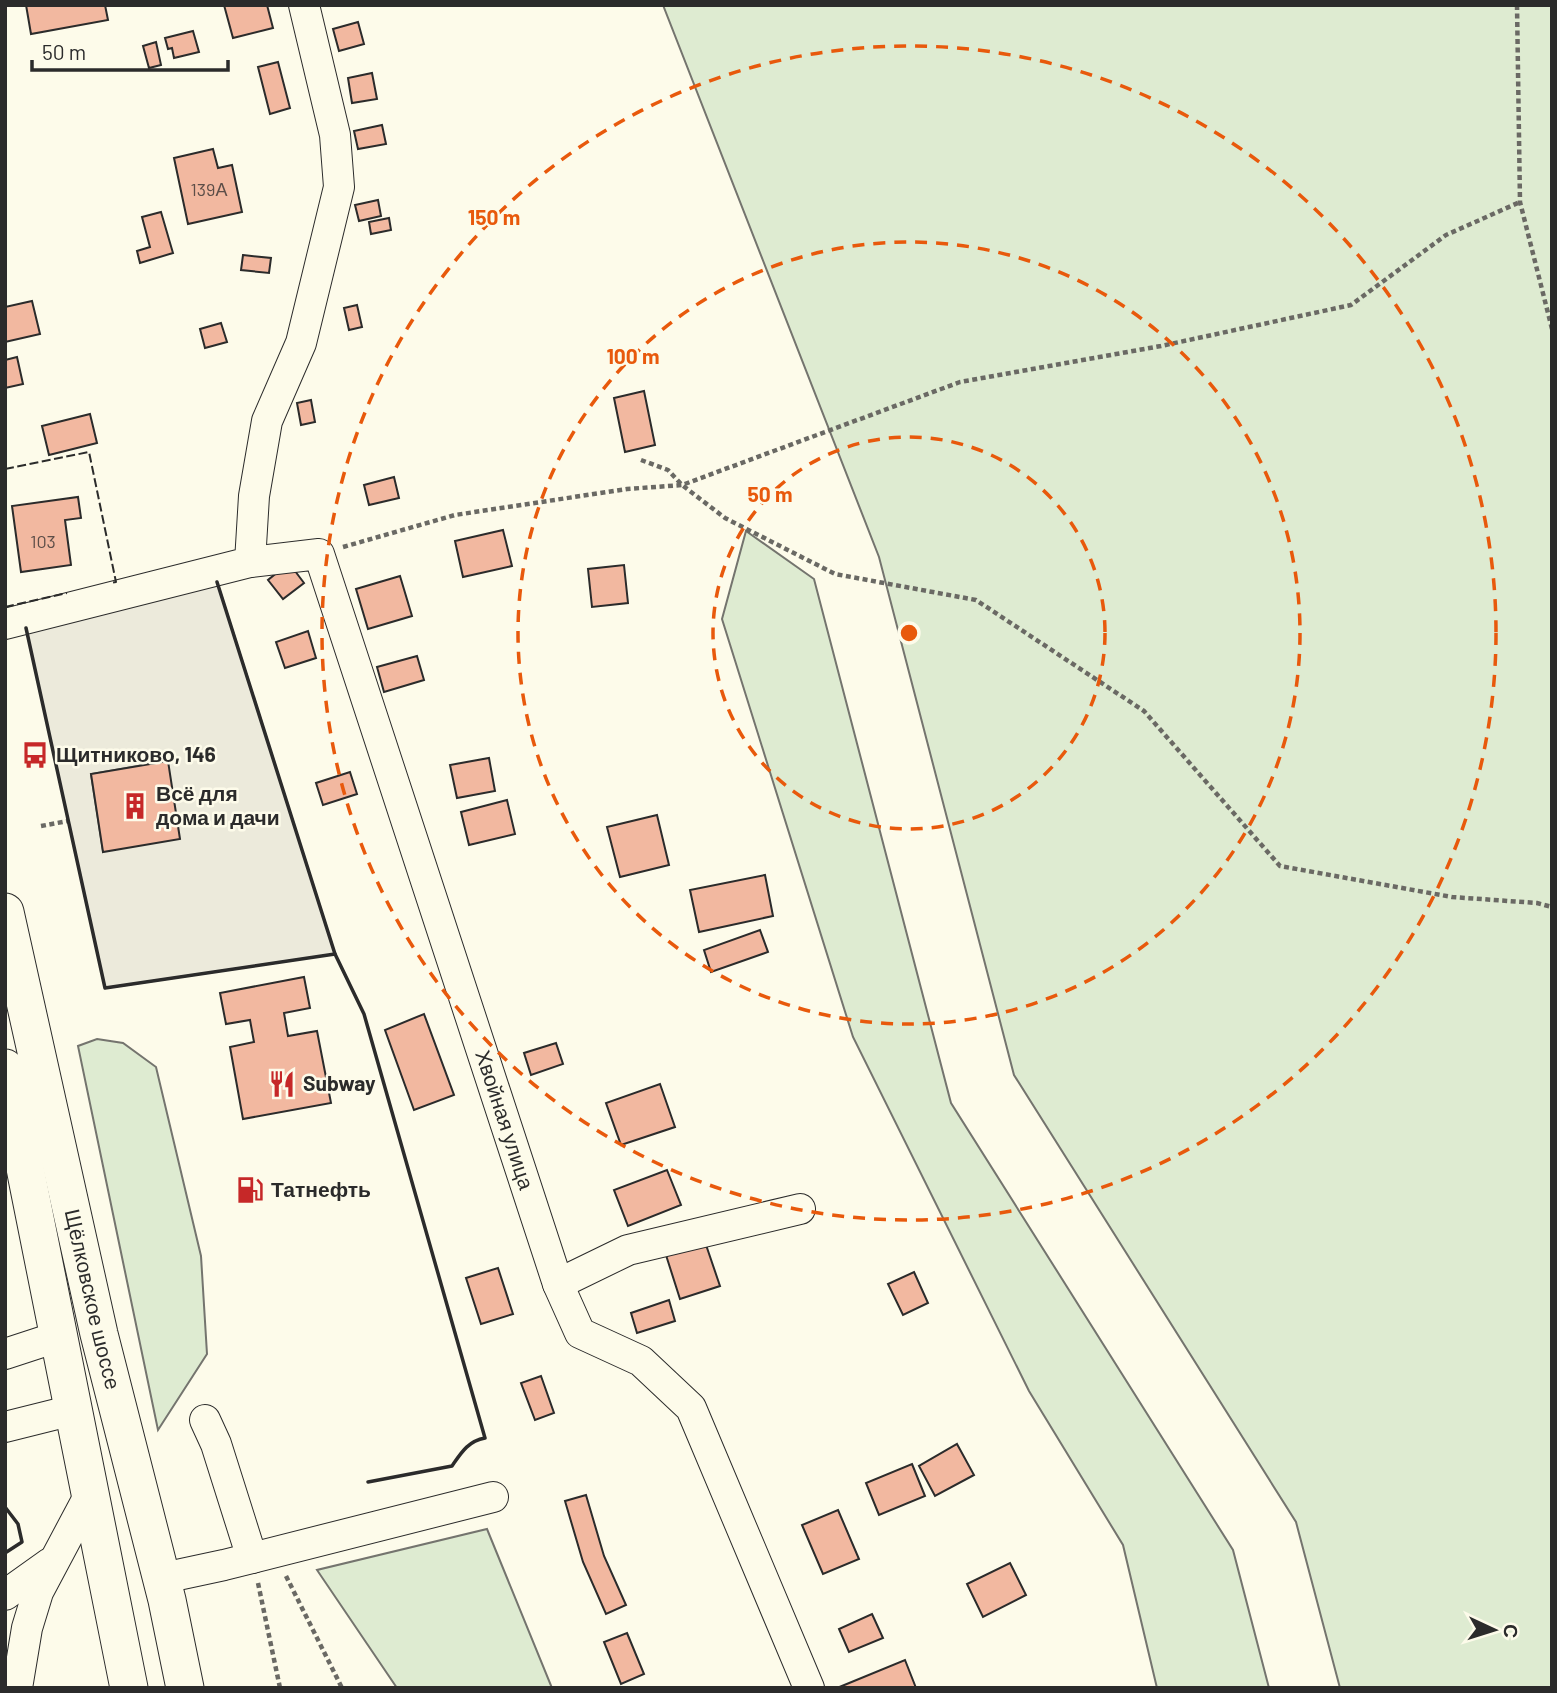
<svg xmlns="http://www.w3.org/2000/svg" width="1557" height="1693" font-family="Barlow,sans-serif">
  <rect width="100%" height="100%" fill="#fdfbea"/>
  <g fill="#deebd1" stroke="#74746e" stroke-width="2">
    <polygon points="663,5 1552,5 1552,1688 1340,1688 1296,1522 1014,1075 879,557"/>
    <polygon points="746,531 814,579 951,1103 1233,1550 1269,1688 1157,1688 1123,1545 1029,1391 853,1037 722,619"/>
    <polygon points="97,1039 123,1043 156,1067 201,1256 207,1354 158,1430 78,1046"/>
    <polygon points="487,1529 552,1688 397,1688 317,1570"/>
  </g>
  <path fill="#eceadb" stroke="#74746e" stroke-width="2" fill-rule="evenodd" d="M215,575l120,379 -230,34 -79,-360zM167,761l-64,90 -12,-77z"/>
  <g fill="#f2b8a0" stroke="#2b2b2b" stroke-width="2">
    <polygon points="26,5 105,5 108,20 31,34"/>
    <polygon points="224,5 267,5 273,28 233,38"/>
    <polygon points="358,22 364,44 339,51 333,29"/>
    <polygon points="193,31 199,52 174,58 172,48 168,49 165,38"/>
    <polygon points="156,42 161,65 149,68 143,46"/>
    <polygon points="278,62 290,108 270,114 258,67"/>
    <polygon points="372,73 377,99 352,103 348,78"/>
    <polygon points="382,125 386,144 358,149 354,131"/>
    <polygon points="213,149 218,168 232,165 242,212 188,224 174,158"/>
    <polygon points="378,200 381,216 359,221 355,205"/>
    <polygon points="161,212 173,253 140,263 137,251 150,247 142,217"/>
    <polygon points="389,218 391,230 371,234 369,222"/>
    <polygon points="243,255 271,258 269,273 241,270"/>
    <polygon points="32,301 40,334 5,342 5,307"/>
    <polygon points="357,305 362,327 349,330 344,308"/>
    <polygon points="221,323 227,342 205,348 200,329"/>
    <polygon points="17,357 23,384 5,388 5,360"/>
    <polygon points="644,391 655,445 625,452 614,398"/>
    <polygon points="311,400 315,422 301,425 297,403"/>
    <polygon points="90,414 97,443 49,455 42,426"/>
    <polygon points="394,477 399,498 369,505 364,485"/>
    <polygon points="78,497 81,518 65,520 71,565 21,572 12,506"/>
    <polygon points="503,530 512,566 463,577 455,541"/>
    <polygon points="289,563 304,583 283,599 268,580"/>
    <polygon points="624,565 628,603 592,607 588,569"/>
    <polygon points="400,576 412,616 368,629 356,589"/>
    <polygon points="308,631 316,658 285,668 276,642"/>
    <polygon points="417,656 424,680 384,692 377,667"/>
    <polygon points="489,758 495,791 457,798 450,765"/>
    <polygon points="168,761 180,839 103,852 91,774"/>
    <polygon points="350,772 357,794 323,805 316,783"/>
    <polygon points="507,800 515,834 469,845 461,812"/>
    <polygon points="657,815 669,865 620,877 607,827"/>
    <polygon points="765,875 773,916 699,932 690,890"/>
    <polygon points="760,930 768,952 711,972 704,950"/>
    <polygon points="304,977 310,1008 284,1013 288,1036 317,1031 331,1103 243,1119 230,1047 254,1042 250,1020 226,1024 220,993"/>
    <polygon points="424,1014 454,1095 414,1110 385,1030"/>
    <polygon points="556,1043 563,1064 531,1075 524,1053"/>
    <polygon points="660,1084 675,1127 621,1145 606,1103"/>
    <polygon points="667,1170 681,1205 628,1226 614,1190"/>
    <polygon points="704,1239 720,1286 680,1299 665,1252"/>
    <polygon points="498,1268 513,1314 481,1324 466,1278"/>
    <polygon points="914,1272 928,1303 903,1315 888,1284"/>
    <polygon points="669,1300 675,1321 637,1333 631,1313"/>
    <polygon points="541,1376 554,1413 535,1420 521,1383"/>
    <polygon points="957,1444 974,1475 935,1496 919,1466"/>
    <polygon points="912,1464 925,1496 879,1515 866,1483"/>
    <polygon points="586,1495 604,1556 626,1605 606,1614 583,1562 565,1501"/>
    <polygon points="838,1510 859,1559 823,1574 802,1525"/>
    <polygon points="1010,1563 1026,1595 983,1617 967,1584"/>
    <polygon points="872,1614 883,1638 849,1652 839,1629"/>
    <polygon points="627,1633 644,1674 621,1684 604,1642"/>
    <polygon points="905,1660 916,1688 837,1688"/>
  </g>
  <g fill="none" stroke-linecap="round" stroke-linejoin="round">
    <defs>
      <g id="minor">
        <path id="s1" d="M250,562l69,-8 239,730 22,49 61,28 50,47 118,280"/>
        <polyline points="5,624 250,562 254,496 267,421 301,343 339,187 335,135 304,5"/>
        <polyline points="558,1284 628,1250 800,1209"/>
        <polyline points="5,1354 60,1336"/>
        <polyline points="205,1420 216,1444 252,1558"/>
        <polyline points="5,1427 73,1410"/>
        <polyline points="168,1577 224,1565 493,1497"/>
        <polyline points="5,1595 50,1563"/>
        <polyline points="17,1688 27,1628 38,1592 89,1496"/>
      </g>
      <g id="major">
        <path id="s2" d="M5,912l94,422 68,266 18,88"/>
        <path d="M5,1068c42,207 81,414 124,620"/>
      </g>
    </defs>
    <use href="#minor" stroke="#2b2b2b" stroke-width="32"/>
    <use href="#major" stroke="#2b2b2b" stroke-width="39"/>
    <g stroke="#6a6964" stroke-width="4.5" stroke-dasharray="5 3.5" stroke-linecap="butt">
      <polyline points="1517,5 1520,202 1552,329"/>
      <polyline points="641,460 668,470 682,485 725,518 835,574 976,600 1144,711 1280,866 1452,897 1537,903 1552,907"/>
      <polyline points="343,547 455,515 627,489 682,485 960,382 1161,346 1351,305 1446,235 1520,202"/>
      <polyline points="41,826 68,821"/>
      <polyline points="286,1576 342,1688"/>
      <polyline points="258,1583 280,1688"/>
    </g>
    <use href="#minor" stroke="#fdfbea" stroke-width="30"/>
    <use href="#major" stroke="#fdfbea" stroke-width="37"/>
    <g stroke="#2b2b2b" stroke-width="2" stroke-dasharray="9 3.5" stroke-linecap="butt">
      <polyline points="5,469 89,452 116,582 111,583"/>
      <polyline points="5,607 67,593"/>
    </g>
    <g stroke="#2b2b2b" stroke-width="3.5">
      <path d="M217,582l118,372 29,60 121,424c-17,3 -24,15 -33,28l-84,16"/>
      <polyline points="26,628 105,988 335,954"/>
      <polyline points="5,1507 18,1524 22,1542 5,1553"/>
    </g>
  </g>
  <g fill="none" stroke="#e8590c" stroke-width="3.5" stroke-dasharray="12 9">
    <circle cx="909" cy="633" r="196"/>
    <circle cx="909" cy="633" r="391"/>
    <circle cx="909" cy="633" r="587"/>
  </g>
  <defs>
    <symbol id="bus-bare" viewBox="-9 -9 18 18"><path d="M-5-6H5V4H4V6H2V4H-2V6H-4V4H-5ZM-3.5-4V0h7V-4ZM-3.5 1.2v1.5H-2V1.2ZM2 1.2v1.5H3.5V1.2Z" fill="#c62828" stroke="#fdfbea" stroke-width="2.5" paint-order="stroke"/></symbol>
    <symbol id="building-bare" viewBox="-9 -9 18 18"><path d="M-4-6H4V6H1V3H-1V6H-4ZM-2.5-4.3h1.7v1.8h-1.7ZM.8-4.3h1.7v1.8H.8ZM-2.5-1h1.7V.8h-1.7ZM.8-1h1.7V.8H.8Z" fill="#c62828" stroke="#fdfbea" stroke-width="2.5" paint-order="stroke"/></symbol>
    <symbol id="restaurant-bare" viewBox="-9 -9 18 18"><path d="M-5-6h1v4h1v-4h1v4h1v-4h1v5L-1.5 .5V6h-2V.5L-5-1ZM5-6V6H3V1.5H1.5Q1.5-4 5-6Z" fill="#c62828" stroke="#fdfbea" stroke-width="2.5" paint-order="stroke"/></symbol>
    <symbol id="fuel-bare" viewBox="-9 -9 18 18"><path d="M-5.5-6h7V0h2V4h1.3V-2.5L3-4.5l.8-.8L6-3V5H2.5V1h-1V6h-7ZM-4.2-4.7v3.2H.2V-4.7Z" fill="#c62828" stroke="#fdfbea" stroke-width="2.5" paint-order="stroke"/></symbol>
  </defs>
  <g fill-rule="evenodd">
    <use href="#bus-bare" x="16" y="736" width="38" height="38"/>
    <use href="#building-bare" x="116" y="787" width="38" height="38"/>
    <use href="#restaurant-bare" x="263" y="1065" width="38" height="38"/>
    <use href="#fuel-bare" x="231" y="1171" width="38" height="38"/>
  </g>
  <g text-anchor="middle" stroke-width="5" stroke-linejoin="round" paint-order="stroke">
    <g font-size="18" fill="#5d4e48">
      <text x="209" y="196">139А</text>
      <text x="43" y="548">103</text>
    </g>
    <g font-size="21" font-weight="bold" fill="#2b2b2b" stroke="#fdfbea" text-anchor="start">
      <text x="56" y="762">Щитниково, 146</text>
      <text x="156" y="801">Всё для<tspan x="156" dy="24">дома и дачи</tspan></text>
      <text x="303" y="1091">Subway</text>
      <text x="271" y="1197">Татнефть</text>
    </g>
    <g font-size="21" fill="#2b2b2b" stroke="#fdfbea">
      <text dy="7" stroke="none"><textPath href="#s1" startOffset="665">Хвойная улица</textPath></text>
      <text dy="7" stroke="none"><textPath href="#s2" startOffset="397">Щёлковское шоссе</textPath></text>
    </g>
  </g>
  <circle cx="909" cy="633" r="10" fill="#e8590c" stroke="#fdfbea" stroke-width="3.5"/>
  <g font-size="21" text-anchor="middle" font-weight="bold" fill="#e8590c" stroke="#fdfbea" stroke-width="5" stroke-linejoin="round" paint-order="stroke">
    <text x="494" y="225">150 m</text>
    <text x="633" y="364">100 m</text>
    <text x="770" y="502">50 m</text>
  </g>
  <rect width="1557" height="1693" fill="none" stroke="#2b2b2b" stroke-width="14"/>
  <g transform="translate(1494 1630) rotate(94)" stroke="#fdfbea" stroke-width="5" paint-order="stroke">
  <path d="M0-5L12 26L0 18L-12 26Z" fill="#2b2b2b"/>
  <text y="-10" font-size="19" font-weight="bold" text-anchor="middle" fill="#2b2b2b">С</text>
  </g>
  <path d="M32 60v10h196v-10" fill="none" stroke="#2b2b2b" stroke-width="3.5"/>
  <text x="42" y="60" font-size="21" fill="#2b2b2b" stroke="#fdfbea" stroke-width="5" paint-order="stroke">50 m</text>
</svg>
